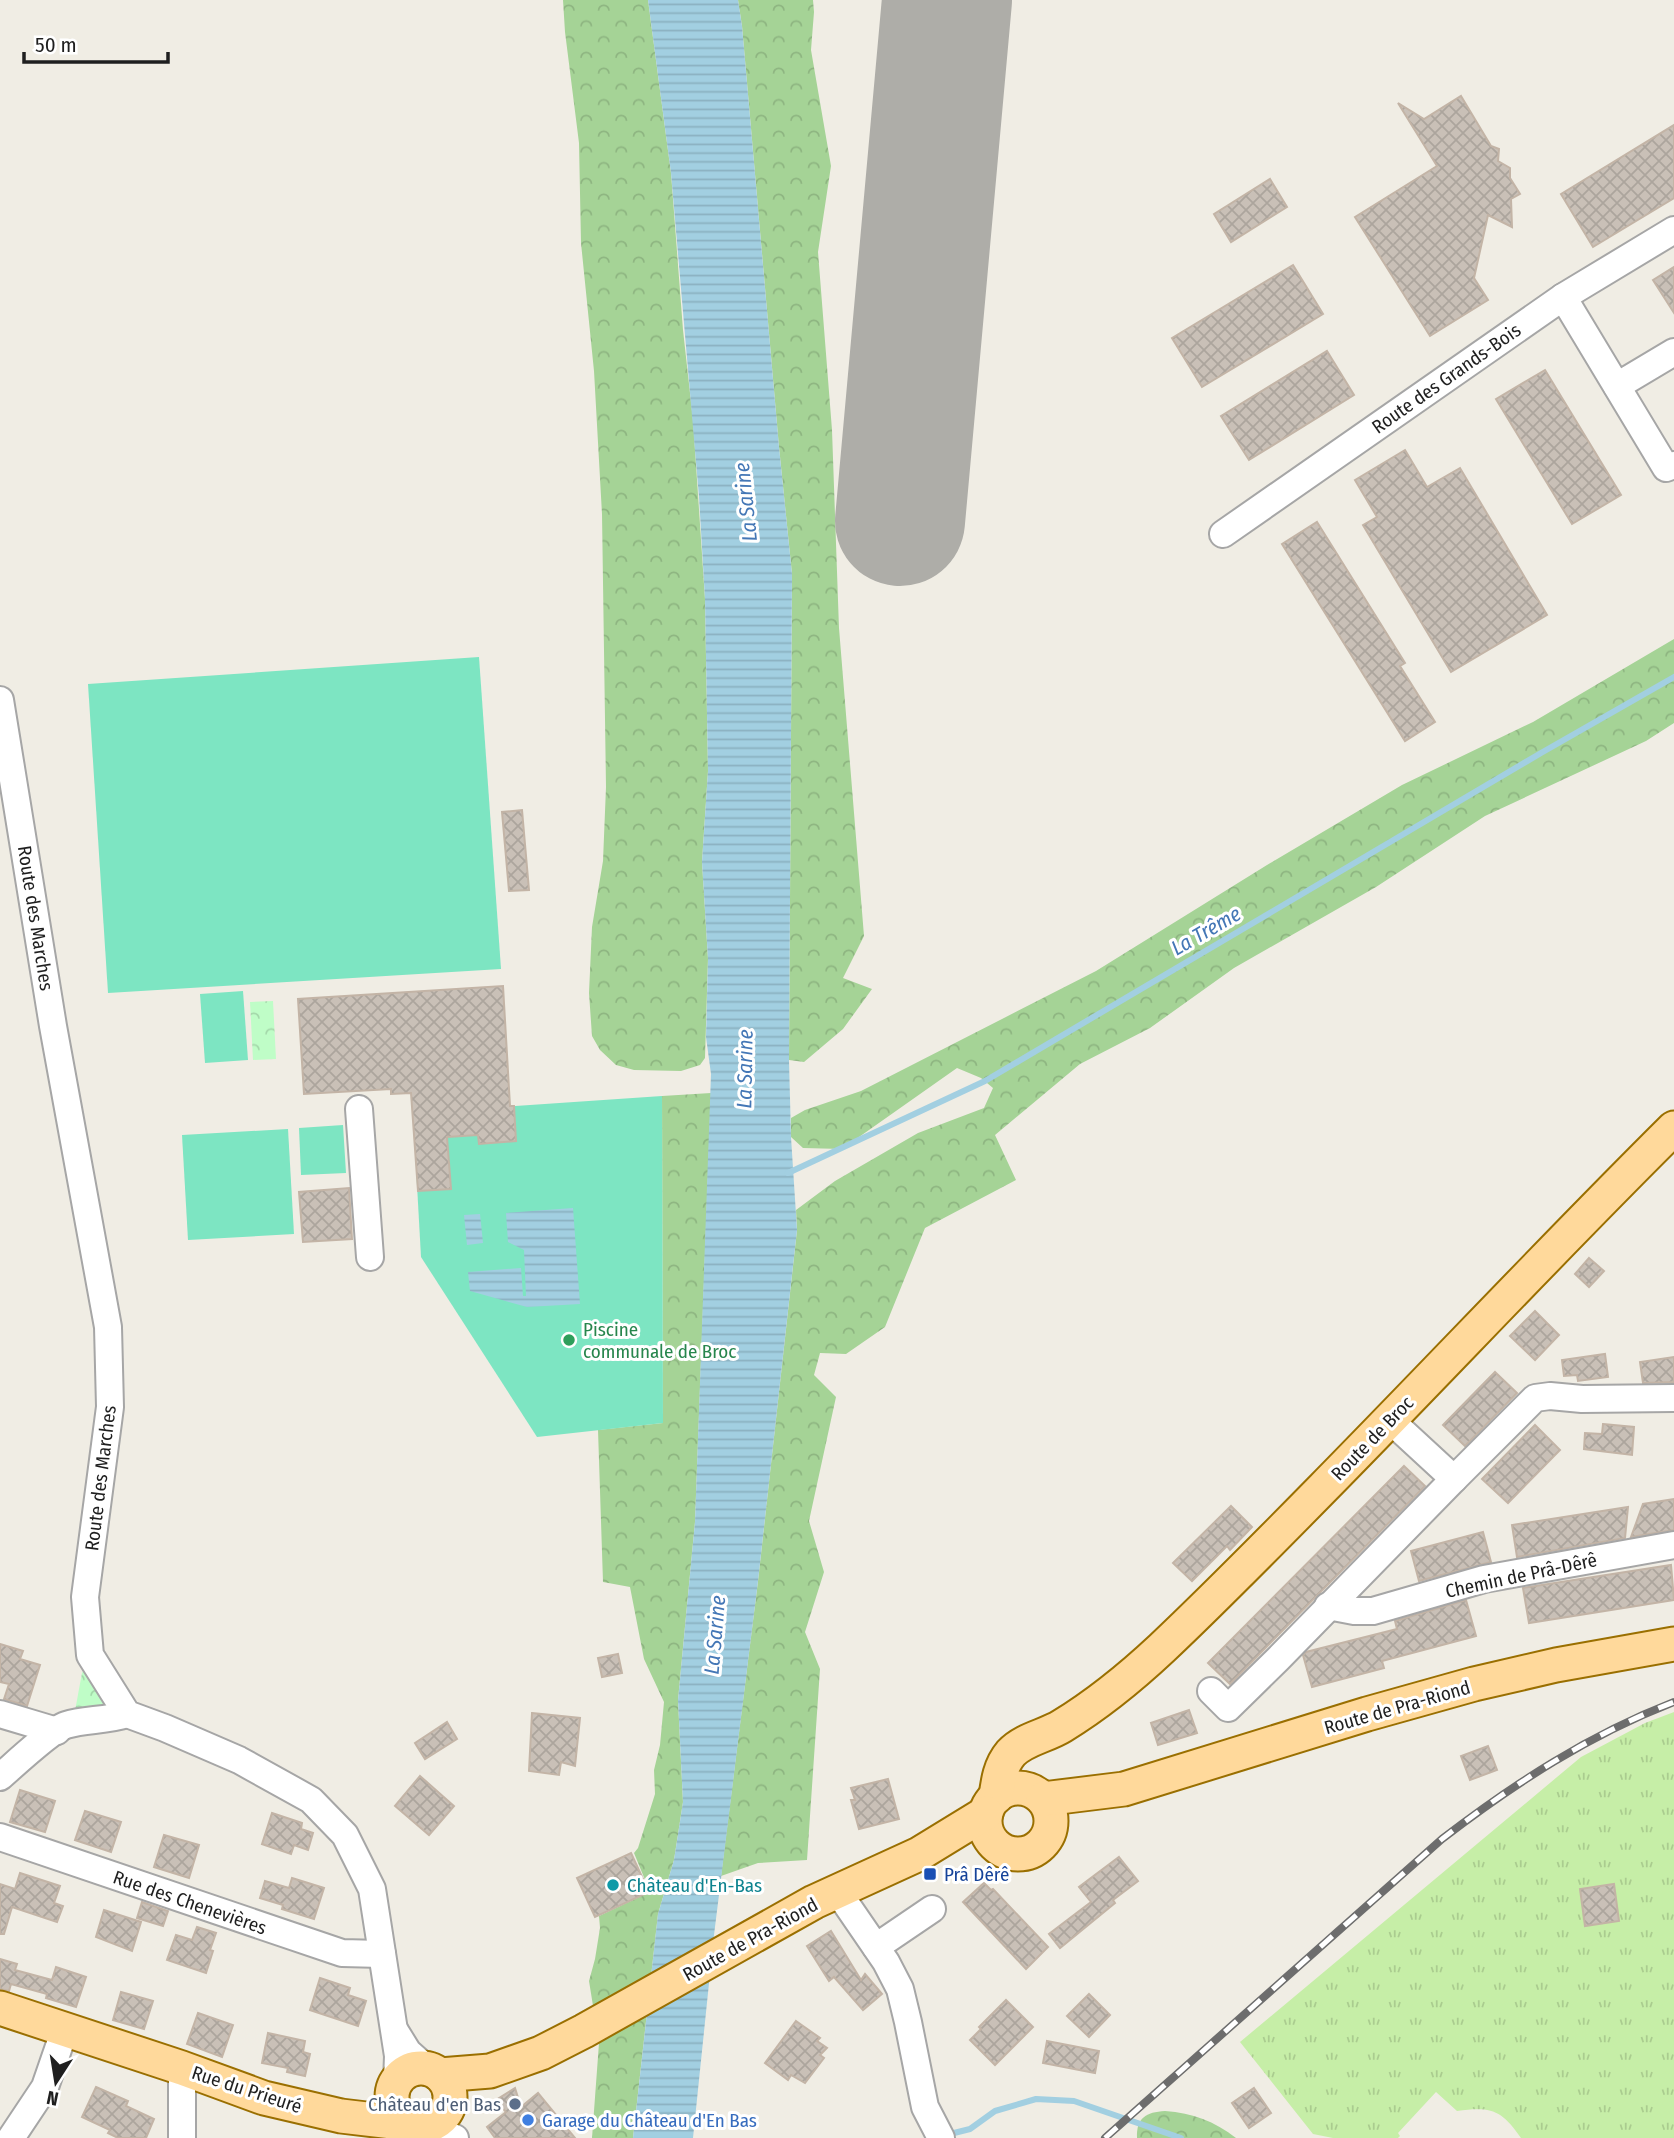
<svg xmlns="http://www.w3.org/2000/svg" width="1674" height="2138" font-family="'Fira Sans Condensed',sans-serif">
  <defs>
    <pattern id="grass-tufts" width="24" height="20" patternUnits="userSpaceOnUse" patternTransform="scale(1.75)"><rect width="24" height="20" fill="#c6eea7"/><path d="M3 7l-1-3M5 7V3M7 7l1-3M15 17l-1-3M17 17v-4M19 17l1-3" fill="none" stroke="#aacc8f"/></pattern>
    <pattern id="forest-crowns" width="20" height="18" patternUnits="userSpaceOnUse" patternTransform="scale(1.75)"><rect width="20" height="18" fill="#a5d396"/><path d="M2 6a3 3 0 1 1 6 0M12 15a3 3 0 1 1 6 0" fill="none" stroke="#8eb581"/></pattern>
    <pattern id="park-crowns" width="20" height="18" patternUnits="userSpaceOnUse" patternTransform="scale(1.75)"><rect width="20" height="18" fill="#bffdc7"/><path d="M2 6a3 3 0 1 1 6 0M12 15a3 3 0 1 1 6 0" fill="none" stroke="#a4d8aa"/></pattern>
    <pattern id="water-rules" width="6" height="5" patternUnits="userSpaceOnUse" patternTransform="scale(1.75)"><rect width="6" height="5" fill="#a2cfe1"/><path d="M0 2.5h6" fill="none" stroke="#8bb1c1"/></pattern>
    <pattern id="building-cross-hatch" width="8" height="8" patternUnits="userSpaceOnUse" patternTransform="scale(1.75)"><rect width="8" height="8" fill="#c9c0b7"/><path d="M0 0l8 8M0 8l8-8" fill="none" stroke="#aca59d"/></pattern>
  </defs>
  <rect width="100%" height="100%" fill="#f0ede4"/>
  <path fill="url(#grass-tufts)" d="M1674,1712v426h-153c-19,-28 -30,-32 -64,-27l-21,-19 -38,41 2,3 -2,2h-65l-20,-4 -73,-92 341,-285 64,-34z"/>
  <g fill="url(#forest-crowns)">
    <polygon points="563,0 648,0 671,173 683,330 693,420 705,599 708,771 702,862 708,959 705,1058 700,1065 681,1071 634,1070 616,1065 600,1050 592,1036 589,993 592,927 603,861 606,787 602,514 594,371 581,243 579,143 565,32"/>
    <polygon points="738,0 813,0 814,12 811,50 831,166 818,252 832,430 839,628 864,936 843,978 872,989 843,1029 804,1062 789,1060 792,574 779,447 742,26"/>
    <polygon points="1674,639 1674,723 1646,741 1485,816 1376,887 1234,968 1150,1028 1080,1064 995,1135 1016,1180 925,1228 885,1327 846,1354 820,1353 814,1375 836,1397 809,1521 824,1572 805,1632 820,1669 807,1860 758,1863 721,1876 758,1581 797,1230 796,1210 835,1181 918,1133 984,1108 993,1088 981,1078 957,1068 842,1149 803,1148 791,1137 791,1118 805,1110 861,1091 1096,971 1267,865 1402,785 1533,722"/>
    <polygon points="711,1093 695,1522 678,1700 683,1802 674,1860 658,1914 633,2138 592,2138 599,2043 589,1981 595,1959 600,1928 599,1916 650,1892 634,1853 638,1848 655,1794 654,1770 660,1745 664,1702 644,1659 630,1587 603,1582 598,1430 663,1423 662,1096"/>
    <path d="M1165,2111c28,2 49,10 71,27h-99c-1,-20 9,-26 28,-27z"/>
  </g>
  <g fill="url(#park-crowns)">
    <polygon points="273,1001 276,1059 253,1060 250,1002"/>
    <polygon points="83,1671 111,1708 74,1716 82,1673"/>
  </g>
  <g fill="#7de5c2">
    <polygon points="479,657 501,969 108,993 88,684"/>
    <polygon points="243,991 248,1060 205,1063 200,994"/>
    <polygon points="662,1096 663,1423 537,1437 421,1257 413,1113"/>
    <polygon points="343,1125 346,1173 301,1175 299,1128"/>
    <polygon points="288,1129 294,1234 188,1240 182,1135"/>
  </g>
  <g fill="url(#water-rules)">
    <polygon points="648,0 738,0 742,26 779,447 792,574 789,1060 791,1137 797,1230 758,1581 714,1935 693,2138 633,2138 658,1914 674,1860 683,1802 678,1700 695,1522 711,1074 706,1037 708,959 702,862 708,771 705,599 699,497 671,173"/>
    <polygon points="573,1208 580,1304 527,1307 470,1291 468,1272 521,1268 523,1296 526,1296 524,1250 508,1242 506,1213"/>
    <polygon points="480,1214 483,1243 467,1245 464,1215"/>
  </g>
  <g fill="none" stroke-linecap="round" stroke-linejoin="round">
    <g stroke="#a2cfe1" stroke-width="6">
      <polyline points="788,1173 985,1081 1541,753 1674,677"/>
      <polyline points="946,2135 970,2129 995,2111 1036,2099 1074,2101 1181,2138"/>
    </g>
    <polyline stroke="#aeada8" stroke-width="130" points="900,521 947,0"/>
  </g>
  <g fill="url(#building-cross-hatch)" stroke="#c3b4a6" stroke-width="2">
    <polygon points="1461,96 1491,146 1499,149 1498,161 1510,168 1510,178 1520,194 1511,199 1512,227 1488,215 1474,278 1488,300 1430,336 1355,217 1437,166 1398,103 1424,119"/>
    <polygon points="1674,125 1674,198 1593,247 1561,194"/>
    <polygon points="1270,179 1287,207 1231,242 1214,214"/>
    <polygon points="1293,265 1323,314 1202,387 1172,338"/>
    <polygon points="1674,267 1674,313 1653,280"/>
    <polygon points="1327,351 1354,395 1249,460 1221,416"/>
    <polygon points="1545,370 1621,495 1572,524 1496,399"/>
    <polygon points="1405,450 1427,487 1460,468 1547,615 1451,672 1363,525 1377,517 1355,480"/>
    <polygon points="1317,522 1405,663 1400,666 1435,722 1405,741 1282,544"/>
    <polygon points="522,810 529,890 509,891 502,812"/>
    <polygon points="503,986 510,1106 514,1106 516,1141 479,1144 478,1135 447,1137 451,1189 418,1191 411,1093 391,1094 391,1089 304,1094 298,999"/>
    <polygon points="349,1188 352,1239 303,1242 299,1192"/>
    <polygon points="1589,1258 1604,1271 1589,1287 1575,1274"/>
    <polygon points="1535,1311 1559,1335 1535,1360 1510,1336"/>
    <polygon points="1605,1354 1608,1377 1578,1381 1577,1375 1564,1376 1562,1360"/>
    <polygon points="1674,1357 1674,1382 1643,1383 1640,1362"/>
    <polygon points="1495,1372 1517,1393 1465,1446 1443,1425"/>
    <polygon points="1603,1424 1634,1427 1632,1455 1584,1449 1585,1433 1602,1434"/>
    <polygon points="1535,1425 1560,1450 1508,1503 1482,1479"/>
    <polygon points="1404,1466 1425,1486 1230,1684 1208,1663"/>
    <polygon points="1674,1499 1674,1530 1631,1537 1643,1504"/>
    <polygon points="1231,1506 1252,1527 1230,1550 1227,1546 1192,1581 1173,1563"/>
    <polygon points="1628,1507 1625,1538 1517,1557 1512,1525"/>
    <polygon points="1483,1532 1491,1562 1419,1581 1411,1551"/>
    <polygon points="1671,1565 1674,1600 1529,1623 1523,1588"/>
    <polygon points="1466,1600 1476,1636 1382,1661 1384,1668 1312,1687 1303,1655 1306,1652 1397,1629 1395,1621"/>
    <polygon points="0,1644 23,1651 20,1659 40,1665 27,1706 4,1699 9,1684 0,1682"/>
    <polygon points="618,1654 622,1673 602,1677 598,1658"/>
    <polygon points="1189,1710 1197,1733 1158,1745 1151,1723"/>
    <polygon points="532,1713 580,1718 575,1766 561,1762 559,1775 529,1771"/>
    <polygon points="447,1722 457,1739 425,1759 415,1743"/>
    <polygon points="1488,1746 1497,1770 1470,1780 1461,1756"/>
    <polygon points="420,1776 454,1806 429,1835 395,1806"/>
    <polygon points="888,1779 899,1819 859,1829 851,1800 855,1800 851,1788"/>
    <polygon points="20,1790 55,1801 45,1832 10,1822"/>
    <polygon points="85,1811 121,1822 111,1852 75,1840"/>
    <polygon points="272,1813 302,1823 301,1829 313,1833 308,1850 294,1845 291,1854 262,1844"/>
    <polygon points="164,1835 199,1845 189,1878 154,1867"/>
    <polygon points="631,1853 649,1892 595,1917 577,1878"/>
    <polygon points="1119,1857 1138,1881 1113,1900 1115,1903 1060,1948 1049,1934 1091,1902 1079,1887"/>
    <polygon points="20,1873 60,1886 54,1903 63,1906 57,1922 12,1907 4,1934 0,1934 0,1884 15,1889"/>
    <polygon points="292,1878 324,1888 314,1919 282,1909 283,1905 260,1898 265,1881 289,1888"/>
    <polygon points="984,1883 991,1890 993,1889 1048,1947 1026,1969 963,1902"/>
    <polygon points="1614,1884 1619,1921 1585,1926 1580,1889"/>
    <polygon points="142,1902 168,1911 163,1926 137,1918"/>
    <polygon points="104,1910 141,1922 132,1951 96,1937"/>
    <polygon points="197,1927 216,1933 210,1950 213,1951 206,1973 167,1960 176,1935 192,1940"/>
    <polygon points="831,1931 861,1980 865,1974 882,1994 863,2010 834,1977 829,1981 807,1946"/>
    <polygon points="0,1959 17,1964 15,1970 52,1980 56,1967 86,1977 76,2007 46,1998 47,1994 11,1984 9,1991 0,1989"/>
    <polygon points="320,1978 350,1988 348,1995 366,2001 358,2026 310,2010"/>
    <polygon points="121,1992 153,2001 144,2029 113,2020"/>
    <polygon points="1089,1994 1110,2015 1089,2037 1067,2016"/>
    <polygon points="1006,2000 1033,2027 995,2065 970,2040 981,2029 979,2027"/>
    <polygon points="198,2013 233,2025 222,2057 187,2044"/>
    <polygon points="796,2021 820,2038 817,2041 827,2048 820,2055 824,2058 805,2083 791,2075 788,2080 765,2063"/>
    <polygon points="268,2033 305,2041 303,2052 310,2054 305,2076 287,2072 288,2068 262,2063"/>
    <polygon points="1047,2041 1099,2051 1095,2073 1043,2063"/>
    <polygon points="96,2087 128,2101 126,2106 154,2119 146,2138 118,2138 108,2133 110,2130 82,2117"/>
    <polygon points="515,2088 521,2107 538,2093 575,2138 495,2138 487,2127 506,2112 496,2100"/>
    <polygon points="1254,2088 1271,2113 1249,2128 1232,2103"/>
  </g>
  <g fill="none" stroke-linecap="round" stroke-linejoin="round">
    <defs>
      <g id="minor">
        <polyline points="1563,297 1666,468 1674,465"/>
        <polyline points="1617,386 1674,352"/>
        <polyline points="1223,534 1563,297 1674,230"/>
        <polyline points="0,700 53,1026 108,1327 110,1407 85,1597 90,1655 127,1714 165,1728 239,1760 311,1800 345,1835 372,1889 398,2056 397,2081"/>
        <polyline points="359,1109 370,1257"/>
        <polyline points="1390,1420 1454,1479 1535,1398 1550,1396 1582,1399 1674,1398"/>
        <polyline points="1328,1606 1354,1611 1373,1611 1484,1579 1674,1545"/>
        <polyline points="1211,1691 1228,1708 1278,1659 1454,1479"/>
        <polyline points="0,1714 57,1731"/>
        <path d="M0,1777c14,-12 51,-47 66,-52 19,-6 40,-4 61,-11"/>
        <polyline points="0,1837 342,1953 382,1954"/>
        <polyline points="838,1892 886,1962 900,1989 908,2022 925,2107 941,2138"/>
        <polyline points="876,1947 932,1909"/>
        <polyline points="395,2031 408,2052 426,2068"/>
        <polyline points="426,2126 455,2138"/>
        <polyline points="11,2138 45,2087 65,2029"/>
        <polyline points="182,2138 182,2068"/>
      </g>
      <g id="major">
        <circle cx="1018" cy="1821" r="33"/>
        <path d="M996,1797c2,-16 4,-31 15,-44 13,-14 35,-17 51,-27 36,-22 69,-49 100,-78 55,-52 108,-106 161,-160 118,-120 232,-242 351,-360"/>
        <polyline points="1043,1799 1124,1789 1367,1714 1474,1684 1556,1665 1674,1644"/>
        <polyline points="0,2008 182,2068 264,2098 341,2116 409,2124"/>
        <circle cx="421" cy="2097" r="29"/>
        <polyline points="440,2075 490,2071 541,2053 584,2031 814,1902 919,1854 986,1813"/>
      </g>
    </defs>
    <use href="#minor" stroke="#a6a6a6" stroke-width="30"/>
    <use href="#major" stroke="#9a6f00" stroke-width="37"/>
    <use href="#minor" stroke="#fff" stroke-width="26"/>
    <use href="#major" stroke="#ffd99b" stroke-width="33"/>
    <defs>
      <path id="rail" d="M1105,2138l337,-299c73,-56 147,-104 232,-137"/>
    </defs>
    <use href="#rail" stroke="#6d6d6d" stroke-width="8"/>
    <use href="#rail" stroke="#fff" stroke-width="5" stroke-dasharray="16" stroke-linecap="butt"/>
  </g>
  <circle fill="#2e9e5b" stroke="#fff" stroke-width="2.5" cx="569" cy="1340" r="7"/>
  <rect fill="#1a4fb4" stroke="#fff" stroke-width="2.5" x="923" y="1867" width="14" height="14" rx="3.5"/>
  <circle fill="#0f9aa8" stroke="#fff" stroke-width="2.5" cx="613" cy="1885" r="7"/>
  <circle fill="#5c6f8a" stroke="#fff" stroke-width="2.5" cx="515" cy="2104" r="7"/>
  <circle fill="#3f7fe0" stroke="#fff" stroke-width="2.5" cx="528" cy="2120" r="7"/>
  <g text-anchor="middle" stroke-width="6" stroke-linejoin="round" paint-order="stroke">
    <g font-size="19" fill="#1f1f1f" stroke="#fff">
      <text transform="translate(1446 378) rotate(-35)" y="7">Route des Grands-Bois</text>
      <text transform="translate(36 918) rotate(81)" y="7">Route des Marches</text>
      <text transform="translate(1372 1438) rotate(-46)" y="7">Route de Broc</text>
      <text transform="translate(100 1478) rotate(-83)" y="7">Route des Marches</text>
      <text transform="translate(1521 1575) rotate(-12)" y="7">Chemin de Prâ-Dêrê</text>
      <text transform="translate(1397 1707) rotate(-16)" y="7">Route de Pra-Riond</text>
      <text transform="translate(190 1902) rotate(19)" y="7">Rue des Chenevières</text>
      <text transform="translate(750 1939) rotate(-29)" y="7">Route de Pra-Riond</text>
      <text transform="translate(247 2089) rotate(18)" y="7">Rue du Prieuré</text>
    </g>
    <g font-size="19" fill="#27864d" stroke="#fff" text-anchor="start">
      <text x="583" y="1336">Piscine<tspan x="583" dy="22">communale de Broc</tspan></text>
    </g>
    <g font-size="19" fill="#164399" stroke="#fff" text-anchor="start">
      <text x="944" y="1881">Prâ Dêrê</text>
    </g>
    <g font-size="19" fill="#0d838f" stroke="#fff" text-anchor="start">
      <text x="627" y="1892">Château d'En-Bas</text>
    </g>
    <g font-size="19" fill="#4e5e75" stroke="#fff" text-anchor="end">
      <text x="501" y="2111">Château d'en Bas</text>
    </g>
    <g font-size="19" fill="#366cbe" stroke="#fff" text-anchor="start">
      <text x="542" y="2127">Garage du Château d'En Bas</text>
    </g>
    <g font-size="21" font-style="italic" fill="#4477b6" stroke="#fff">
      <text transform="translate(746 502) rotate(-96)" y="7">La Sarine</text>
      <text transform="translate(1206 931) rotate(-30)" y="7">La Trême</text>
      <text transform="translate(745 1069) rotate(-89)" y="7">La Sarine</text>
      <text transform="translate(715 1635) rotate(-85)" y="7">La Sarine</text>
    </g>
  </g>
  <g transform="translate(56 2082) rotate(192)" stroke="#ffffff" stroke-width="5" paint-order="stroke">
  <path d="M0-5L12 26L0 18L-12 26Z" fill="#1f1f1f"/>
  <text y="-10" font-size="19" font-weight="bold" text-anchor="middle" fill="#1f1f1f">N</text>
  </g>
  <path d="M24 52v10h144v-10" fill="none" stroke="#1f1f1f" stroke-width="3.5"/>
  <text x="35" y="52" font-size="21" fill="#1f1f1f" stroke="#ffffff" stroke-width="5" paint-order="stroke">50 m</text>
</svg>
